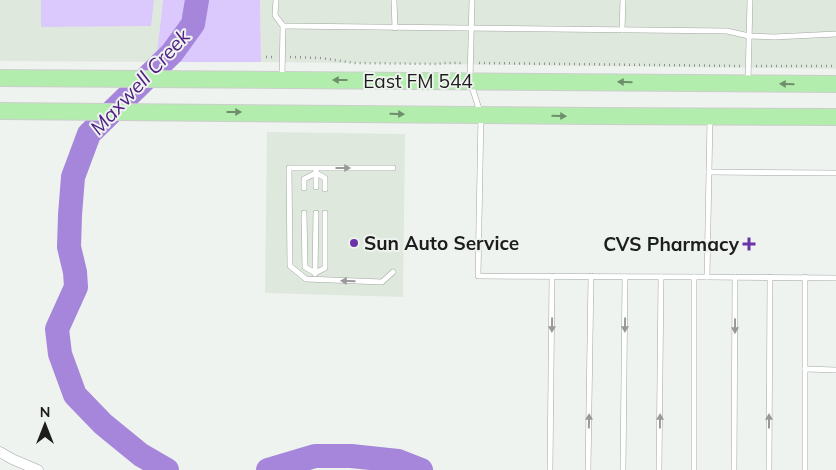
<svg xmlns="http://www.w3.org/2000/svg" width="836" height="470" font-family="Mulish,sans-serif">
  <rect width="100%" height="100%" fill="#eff3ef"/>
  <g fill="#dfe8dd">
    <polygon points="0,0 163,0 156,62 0,61"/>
    <polygon points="260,0 836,0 836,69 261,62"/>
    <polygon points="267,132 405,134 403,297 265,293"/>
  </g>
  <g fill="#dbc9fd">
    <polygon points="41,0 154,0 151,26 41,27"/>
    <polygon points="163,0 260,0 261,62 156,62"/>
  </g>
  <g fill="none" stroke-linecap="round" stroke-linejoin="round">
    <g stroke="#a686da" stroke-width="24">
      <polyline points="167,470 141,455 103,424 75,395 60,354 57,329 76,287 75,272 69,247 70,215 73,177 89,134 172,53 193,24 197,0"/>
      <polyline points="268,470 315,456 351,456 398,461 421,470"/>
    </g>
    <defs>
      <g id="lane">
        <polyline points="276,0 275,15 283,26 282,77"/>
        <polyline points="394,0 395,28"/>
        <polyline points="472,0 470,81 481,115 478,276 707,277"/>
        <polyline points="283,26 727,31 749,36 774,37 836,34"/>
        <polyline points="622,30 623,0"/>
        <polyline points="748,82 750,0"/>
        <polyline points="710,119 707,277 836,278"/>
        <polyline points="393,168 289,168 290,266 306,279 382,282 393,272"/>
        <polyline points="316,170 316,187"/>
        <polyline points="709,172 836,173"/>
        <polyline points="304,188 304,179 316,173 325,178 325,189"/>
        <polyline points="304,213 305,267 315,273 325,268 325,213"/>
        <polyline points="315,274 316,213"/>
        <polyline points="805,277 805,470"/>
        <polyline points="805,369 836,370"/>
        <polyline points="550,470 552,276"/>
        <polyline points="588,470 591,276"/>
        <polyline points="623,470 625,277"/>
        <polyline points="659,470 661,277"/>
        <polyline points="694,470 694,277"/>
        <polyline points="734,470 735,277"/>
        <polyline points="769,470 770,277"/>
      </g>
      <polyline id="street" points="0,452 12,459 38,470"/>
      <g id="primary">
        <polyline points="0,78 836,84"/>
        <polyline points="0,111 593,116 836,117"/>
      </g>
    </defs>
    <use href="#lane" stroke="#a2a6a2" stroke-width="6"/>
    <use href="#street" stroke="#a2a6a2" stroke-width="11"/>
    <use href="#primary" stroke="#cdcdcd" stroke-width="18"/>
    <g stroke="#8f928f" stroke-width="2.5" stroke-dasharray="1 4" stroke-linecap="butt">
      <polyline points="266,57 274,57"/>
      <polyline points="290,57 321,58 355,63 437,64 446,63 463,63"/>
      <polyline points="479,63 741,66"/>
      <polyline points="756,66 836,66"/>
    </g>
    <use href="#lane" stroke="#fff" stroke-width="5"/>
    <use href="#street" stroke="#fff" stroke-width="10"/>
    <use href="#primary" stroke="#b3edad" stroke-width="16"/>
  </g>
  <defs><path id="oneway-solid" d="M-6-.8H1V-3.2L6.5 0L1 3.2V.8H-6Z" transform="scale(1.25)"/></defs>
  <g fill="#6f8f6c">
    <use href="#oneway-solid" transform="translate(340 80) rotate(-180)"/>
    <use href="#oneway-solid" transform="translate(625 82) rotate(-179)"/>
    <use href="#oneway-solid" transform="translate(787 84) rotate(-179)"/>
    <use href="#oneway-solid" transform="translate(234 112)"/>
    <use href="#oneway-solid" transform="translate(397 114) rotate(1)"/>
    <use href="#oneway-solid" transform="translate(559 116) rotate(1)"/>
  </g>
  <g fill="#999">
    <use href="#oneway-solid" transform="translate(343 168)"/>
    <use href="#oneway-solid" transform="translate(348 281) rotate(-178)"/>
    <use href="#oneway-solid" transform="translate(552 325) rotate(91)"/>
    <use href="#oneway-solid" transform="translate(625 325) rotate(91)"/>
    <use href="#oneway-solid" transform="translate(735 326) rotate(90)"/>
    <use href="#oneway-solid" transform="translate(589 421) rotate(-89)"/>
    <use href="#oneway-solid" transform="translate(660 421) rotate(-89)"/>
    <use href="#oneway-solid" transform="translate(769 421) rotate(-90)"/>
  </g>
  <g fill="#6b33aa" stroke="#eff3ef" stroke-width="2">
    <circle cx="354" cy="243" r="5"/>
    <path d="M746.5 236.5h5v5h5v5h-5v5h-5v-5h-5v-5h5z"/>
  </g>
  <g text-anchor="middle" stroke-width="4" stroke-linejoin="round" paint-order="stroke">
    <g font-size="19" fill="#1c1d1c" stroke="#eff3ef">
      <text x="418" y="88">East FM 544</text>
    </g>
    <g font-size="19" font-weight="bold" fill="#1c1d1c" stroke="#eff3ef" text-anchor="start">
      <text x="364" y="250">Sun Auto Service</text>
      <text x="739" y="251" text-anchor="end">CVS Pharmacy</text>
    </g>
    <g font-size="20" font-style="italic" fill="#502183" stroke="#eff3ef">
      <text transform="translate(140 82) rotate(-47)" y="7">Maxwell Creek</text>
    </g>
  </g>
  <g transform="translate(45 425)" stroke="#eff3ef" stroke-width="4" paint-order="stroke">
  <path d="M0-4L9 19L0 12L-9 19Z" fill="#1c1d1c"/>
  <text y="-8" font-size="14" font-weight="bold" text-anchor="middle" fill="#1c1d1c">N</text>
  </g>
</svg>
